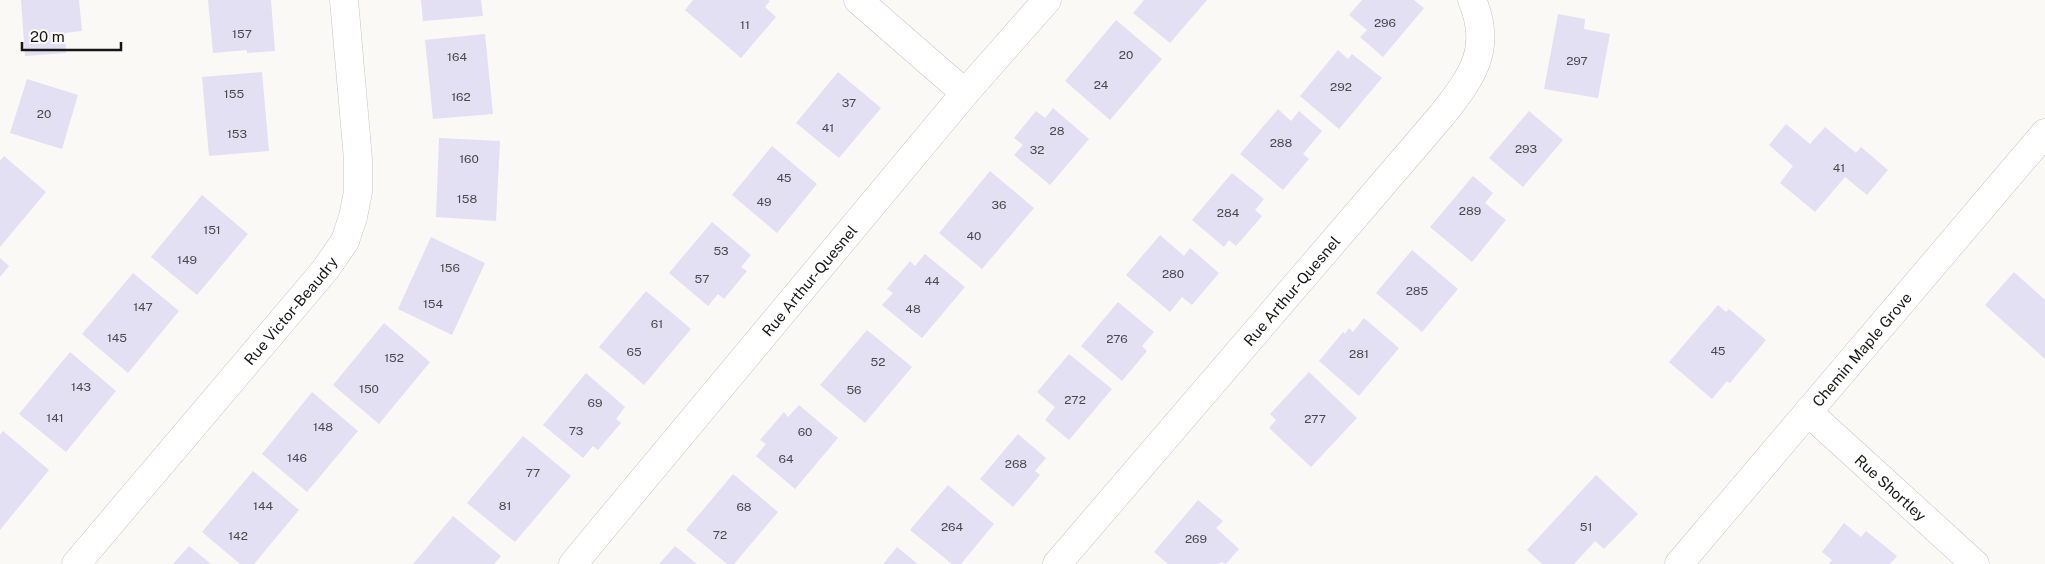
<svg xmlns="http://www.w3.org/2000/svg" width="2045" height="564" viewBox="0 0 2045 564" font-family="'Public Sans',sans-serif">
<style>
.building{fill:#e2e0f2}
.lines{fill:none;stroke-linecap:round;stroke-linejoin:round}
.minor-casing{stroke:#c6c5c1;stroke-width:29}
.minor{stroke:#fff;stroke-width:28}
.labels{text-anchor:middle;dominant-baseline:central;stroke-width:4.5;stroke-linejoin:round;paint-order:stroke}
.number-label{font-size:12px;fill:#49484c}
.street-label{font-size:15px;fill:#161614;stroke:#faf9f5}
</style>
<rect width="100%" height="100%" fill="#faf9f5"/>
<path class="building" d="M21,0H79L82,31L65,33L66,53L25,56Z
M208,0H271L275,51L247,53V50L213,53Z
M421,0H481L483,16L423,21Z
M693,0H768L770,1L765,7L776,17L741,58L685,10Z
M1144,0H1207L1170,43L1133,13Z
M1362,0H1414L1424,8L1383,57L1360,37L1367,30L1349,15Z
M1558,14L1585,19L1584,29L1610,34L1598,98L1544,89Z
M1116,20L1162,59L1110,120L1065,81Z
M485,34L493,114L433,119L425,40Z
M1338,50L1348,59L1352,54L1382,78L1339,129L1300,96Z
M262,72L269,151L209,156L202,77Z
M838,72L881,108L839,158L796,123Z
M27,79L78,95L62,149L10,133Z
M1053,108L1089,139L1050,185L1014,155L1023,145L1014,138L1036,111L1045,118Z
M1278,109L1291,121L1299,111L1322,131L1303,154L1309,159L1283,190L1240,154Z
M1529,111L1563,140L1523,187L1489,158Z
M1786,124L1810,144L1825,127L1856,153L1861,147L1888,170L1867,195L1845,177L1815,212L1780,183L1793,166L1769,145Z
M439,138L500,141L496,221L436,217Z
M772,146L817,184L777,233L732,195Z
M4,156L46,192L0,247V161Z
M990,171L1034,208L982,269L939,233Z
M1232,173L1264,199L1255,210L1262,216L1236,246L1229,240L1224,247L1192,220Z
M1473,176L1493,193L1485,203L1506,220L1472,262L1430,227Z
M202,195L248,234L197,295L151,257Z
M712,222L751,255L741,267L747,271L724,299L718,294L708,306L669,273Z
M1160,235L1184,256L1190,248L1219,273L1192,305L1182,297L1170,312L1126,275Z
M431,237L485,263L452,335L398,309Z
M1412,250L1458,289L1422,332L1376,293Z
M925,254L965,287L922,338L882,305L893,293L887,289L910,261L915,266Z
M0,258L9,266L0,277Z
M2014,272L2045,300V359L1985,305Z
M133,273L179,311L128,373L82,334Z
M646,291L691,329L644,385L599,347Z
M1118,302L1154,332L1142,346L1147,351L1122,381L1081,346Z
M1718,305L1726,312L1729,309L1766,340L1730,383L1727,381L1712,399L1669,362Z
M1364,318L1399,348L1359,396L1319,361L1343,332L1345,334L1349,328L1353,332Z
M384,323L430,362L379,424L333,385Z
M867,330L912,367L865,423L820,385Z
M70,352L116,391L66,452L19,414Z
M1069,354L1112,389L1069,440L1045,420L1055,407L1037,392Z
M1309,372L1357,418L1311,467L1269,428L1276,420L1270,414Z
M586,373L625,407L616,419L621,423L598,450L593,446L583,458L543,425Z
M312,392L358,431L307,492L262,454Z
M799,405L838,438L795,489L756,456L766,444L760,440L784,412L788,417Z
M3,431L49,470L0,530V435Z
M1018,434L1046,458L1035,471L1040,475L1013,507L980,479Z
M523,436L571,476L515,542L467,503Z
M253,471L299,510L254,564H240L202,532Z
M733,474L778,512L734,564H727L686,530Z
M1596,475L1638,514L1604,549L1595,541L1574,564H1542L1527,550Z
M948,485L994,524L961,564H952L910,530Z
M1198,500L1223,521L1216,528L1239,549L1226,564L1221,562L1219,564H1168L1154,552Z
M453,516L501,556L494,564H413Z
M1844,523L1861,537L1866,531L1897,556L1890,564H1829L1832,560L1822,552Z
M189,546L211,564H173Z
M675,546L697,564H659Z
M897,547L918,564H883Z"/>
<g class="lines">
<g class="minor-casing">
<g id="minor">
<path d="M858,0L965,93"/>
<path id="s1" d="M1808,412L1975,564"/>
<path id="s2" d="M76,564L325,270L345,241L353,217L358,192V159L344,0"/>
<path id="s3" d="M573,564L965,93L1047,0"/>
<path id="s4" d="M1057,564L1442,115C1472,77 1493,49 1472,0"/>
<path id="s5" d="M1679,564L2045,133"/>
</g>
</g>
<use href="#minor" class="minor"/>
</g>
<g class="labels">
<g class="number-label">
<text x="1385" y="23">296</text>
<text x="745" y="25">11</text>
<text x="242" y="34">157</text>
<text x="1126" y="55">20</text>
<text x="457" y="57">164</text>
<text x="1577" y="61">297</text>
<text x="1101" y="85">24</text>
<text x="1341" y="87">292</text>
<text x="234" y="94">155</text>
<text x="461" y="97">162</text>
<text x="849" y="103">37</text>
<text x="44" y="114">20</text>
<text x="828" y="128">41</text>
<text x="1057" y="131">28</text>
<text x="237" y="134">153</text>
<text x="1281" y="143">288</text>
<text x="1526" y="149">293</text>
<text x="1037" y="150">32</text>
<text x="469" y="159">160</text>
<text x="1839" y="168">41</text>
<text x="784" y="178">45</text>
<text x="467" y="199">158</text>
<text x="764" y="202">49</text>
<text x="999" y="205">36</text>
<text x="1470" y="211">289</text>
<text x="1228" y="213">284</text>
<text x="212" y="230">151</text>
<text x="974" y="236">40</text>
<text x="721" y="251">53</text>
<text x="187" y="260">149</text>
<text x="450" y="268">156</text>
<text x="1173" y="274">280</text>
<text x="702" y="279">57</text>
<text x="932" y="281">44</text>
<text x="1417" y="291">285</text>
<text x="433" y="304">154</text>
<text x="143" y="307">147</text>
<text x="913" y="309">48</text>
<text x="657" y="324">61</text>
<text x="117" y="338">145</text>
<text x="1117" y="339">276</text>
<text x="1718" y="351">45</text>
<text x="634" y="352">65</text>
<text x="1359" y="354">281</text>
<text x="394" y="358">152</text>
<text x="878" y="362">52</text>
<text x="81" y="387">143</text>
<text x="369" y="389">150</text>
<text x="854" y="390">56</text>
<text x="1075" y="400">272</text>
<text x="595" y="403">69</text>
<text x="55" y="418">141</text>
<text x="1315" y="419">277</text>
<text x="323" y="427">148</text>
<text x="576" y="431">73</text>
<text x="805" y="432">60</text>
<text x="297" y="458">146</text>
<text x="786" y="459">64</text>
<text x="1016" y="464">268</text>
<text x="533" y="473">77</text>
<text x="263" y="506">144</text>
<text x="505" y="506">81</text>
<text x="744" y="507">68</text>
<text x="952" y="527">264</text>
<text x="1586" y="527">51</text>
<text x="720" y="535">72</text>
<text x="238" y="536">142</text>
<text x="1196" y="539">269</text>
</g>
<g class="street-label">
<text stroke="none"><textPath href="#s3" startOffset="369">Rue Arthur-Quesnel</textPath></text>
<text stroke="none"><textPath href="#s4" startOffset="360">Rue Arthur-Quesnel</textPath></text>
<text stroke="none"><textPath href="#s2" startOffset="332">Rue Victor-Beaudry</textPath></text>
<text stroke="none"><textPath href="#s5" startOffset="282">Chemin Maple Grove</textPath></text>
<text stroke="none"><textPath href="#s1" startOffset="112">Rue Shortley</textPath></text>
</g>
</g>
<path d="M22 42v8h99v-8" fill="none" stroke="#161614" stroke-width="2.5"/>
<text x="30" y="42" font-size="15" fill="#161614" stroke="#faf9f5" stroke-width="4" paint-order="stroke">20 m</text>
</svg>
